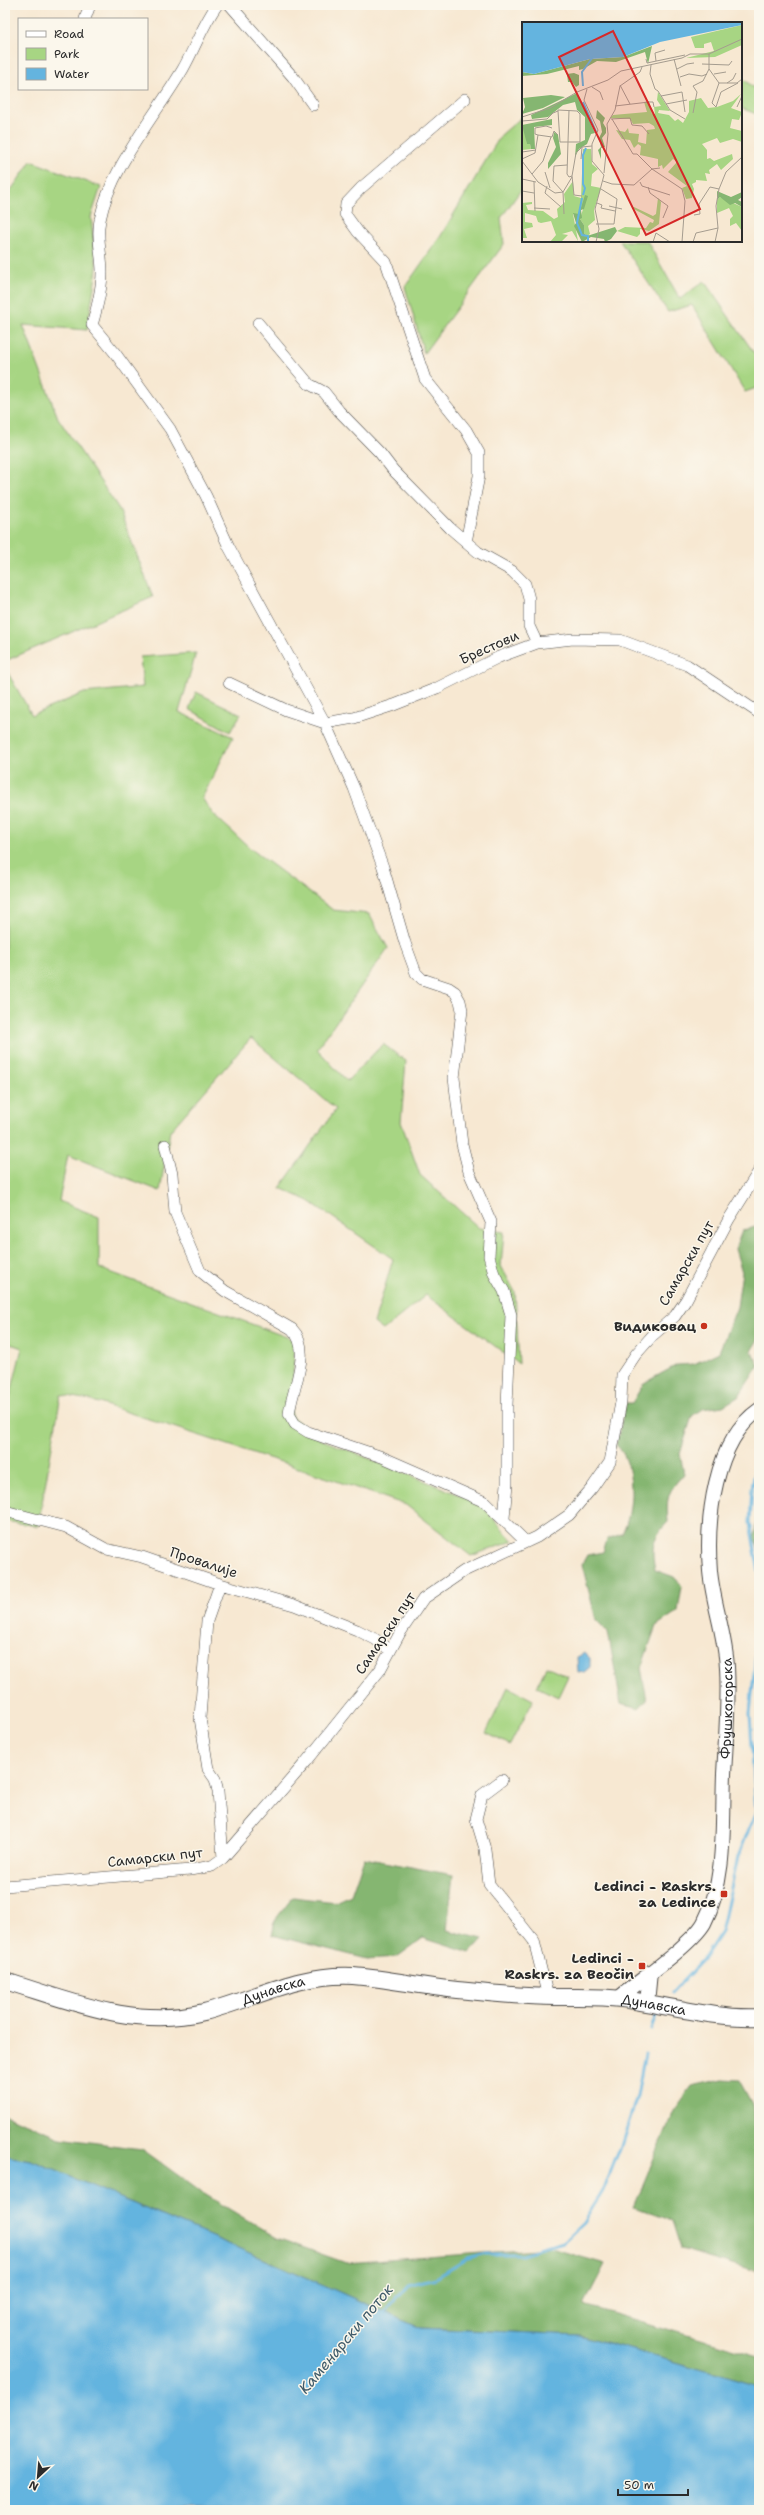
<svg xmlns="http://www.w3.org/2000/svg" width="764" height="2515" viewBox="0 0 764 2515" font-family="'Shantell Sans',sans-serif">
<style>
.green{fill:#a7d583;stroke:#698057}
.forest{fill:#85b671;stroke:#58704e}
.water{fill:#64b4df;stroke:#487085}
.lines{fill:none;stroke-linecap:round;stroke-linejoin:round}
.stream{stroke:#64b4df;stroke-width:3}
.minor-casing{stroke:#4a4744;stroke-width:12}
.tertiary-casing{stroke:#4a4744;stroke-width:16}
.secondary-casing{stroke:#4a4744;stroke-width:18}
.minor{stroke:#fff;stroke-width:11}
.tertiary{stroke:#fff;stroke-width:14}
.secondary{stroke:#fff;stroke-width:16}
.poi-dot{fill:#c8321e;stroke:#fbf7ec;stroke-width:1.5}
.labels{text-anchor:middle;dominant-baseline:central;stroke-width:3;stroke-linejoin:round;paint-order:stroke}
.street-label{font-size:14px;fill:#2b2b2b;stroke:#fbf7ec}
.poi-label{font-size:14px;font-weight:bold;fill:#2b2b2b;stroke:#fbf7ec;text-anchor:end}
.water-label{font-size:15px;font-style:italic;fill:#3f5b6a;stroke:#fbf7ec}
.inset-river{fill:none;stroke:#64b4df;stroke-width:2}
.inset-road{fill:none;stroke:#a59c8f;stroke-width:1}
.view{fill:#d62828;fill-opacity:0.15;stroke:#d62828;stroke-width:2}
.inset-edge{fill:none;stroke:#2b2b2b;stroke-width:2}
</style>
<rect width="100%" height="100%" fill="#fbf7ec"/>
<filter id="ink" filterUnits="userSpaceOnUse"><feTurbulence type="fractalNoise" baseFrequency=".025" numOctaves="2"/><feDisplacementMap in="SourceGraphic" scale="8" xChannelSelector="R" yChannelSelector="G"/><feConvolveMatrix kernelMatrix="1 2 1 2 8 2 1 2 1" color-interpolation-filters="sRGB"/></filter>
<filter id="wash" filterUnits="userSpaceOnUse"><feTurbulence type="fractalNoise" baseFrequency=".012" numOctaves="4" result="noise"/><feDisplacementMap in="SourceGraphic" scale="16" xChannelSelector="R" yChannelSelector="G"/><feGaussianBlur stdDeviation="0.9" result="paint"/><feColorMatrix in="noise" values="0 0 0 0 0 0 0 0 0 0 0 0 0 0 0 0 0 1.4 0 .05"/><feComposite in="paint" operator="in"/></filter>
<g filter="url(#wash)">
<rect width="100%" height="100%" fill="#f7e8d2"/>
<path class="green" d="M741,77L759,92V115L741,108Z
M523,116V187L501,218L504,244L424,353L405,287L440,237L501,135Z
M31,161L101,187L91,217L97,269L87,330L23,325L58,418L119,509L153,597L5,661V199Z
M620,241H647L680,299L704,281L759,360V387L745,392L692,305L668,312Z
M196,653L179,712L233,737L202,798L212,813L251,849L333,910L369,914L388,948L317,1049L347,1081L383,1044L406,1061L401,1122L420,1175L479,1228L504,1232L501,1266L515,1292L519,1364L426,1295L383,1330L374,1323L393,1259L309,1201L280,1188L336,1109L251,1038L170,1131L160,1191L68,1155L59,1201L99,1217V1268L295,1340L291,1416L320,1439L480,1503L513,1541L471,1556L406,1505L284,1463L90,1400L61,1395L38,1526L5,1521V1417L22,1348L5,1342V668L32,715L84,693L143,687L140,657Z
M196,692L241,714L230,732L189,709Z
M546,1666L568,1676L558,1697L537,1687Z
M508,1687L533,1700L510,1745L486,1733Z"/>
<path class="forest" d="M755,1227L759,1229V1338L751,1351L759,1365L738,1397L723,1406L702,1409L692,1416L680,1454L684,1474C667,1492 666,1498 668,1522C652,1538 651,1548 655,1570L674,1577L682,1586L678,1611L656,1626L641,1668L647,1700L639,1709L621,1704L608,1632L596,1620L582,1564L587,1555L603,1552L607,1539L622,1534C634,1513 636,1461 616,1445L626,1403H632L644,1383L677,1365L694,1364L719,1352L737,1307L742,1272L735,1249L742,1231Z
M759,1508V1548L754,1539Z
M364,1858L453,1875L447,1930L483,1939L470,1953L423,1938L397,1957L367,1959L272,1935L275,1920L293,1897L336,1902L351,1895Z
M723,2079L739,2080L752,2104L759,2160V2272L681,2249L672,2221L634,2207L674,2111L692,2086Z
M5,2115L60,2138L142,2149L201,2192L277,2238L346,2263L551,2248L605,2264L584,2305L759,2356V2386L580,2335L420,2328L299,2274L31,2160L5,2156Z"/>
<path class="water" d="M585,1653L590,1658V1667L584,1672L578,1673L577,1657Z
M5,2156L31,2160L299,2274L420,2328L580,2335L759,2386V2510H5Z"/>
<g class="lines">
<path class="stream" d="M759,1453L752,1488L750,1523L759,1572
M672,1993L705,1957L721,1932L738,1857L756,1811L750,1714L757,1643L755,1624L759,1610
M652,2030L657,2015
M381,2315L407,2285L436,2278L467,2259L486,2254H522L563,2242L583,2223L603,2191L622,2143L637,2096L645,2053"/>
</g>
</g>
<g filter="url(#ink)">
<g class="lines">
<g class="minor-casing">
<path id="minor" d="M217,5C202,26 195,48 183,69C156,115 110,168 100,220C96,238 102,254 102,272C102,290 97,308 92,325L115,353L170,429L206,496L229,547L325,723L354,788L383,867L405,943L416,973L422,979L449,988L455,992L460,1001L462,1010L454,1078L462,1144L469,1172L491,1222L489,1256L494,1274L504,1291L511,1315L507,1405V1484L504,1518
M230,5L293,77L313,105
M85,19L90,5
M465,99L361,188L346,204L345,214L358,232L386,262L425,379L466,430L479,453V476L466,542
M258,323L309,384L324,392L339,411L380,453L393,470L450,528L478,552L512,571L525,584L529,599V626L537,643
M229,683L286,710L325,723L354,718L394,705L437,688L499,657L537,643L573,639L620,640L687,665L759,713
M165,1145L172,1174L175,1212L200,1271L225,1291L292,1329C313,1350 292,1388 289,1414L295,1424L308,1432L382,1457L485,1502L526,1542
M5,1511L66,1527L106,1549L142,1557L220,1584L294,1605L357,1630L375,1639L390,1650
M220,1584L207,1621L200,1718L208,1769L215,1779L218,1791L223,1858
M502,1780L482,1795L476,1819L485,1849L489,1884L534,1941L548,1997
M5,1886L190,1870L212,1866L223,1858L306,1762L380,1670L400,1633L423,1599L464,1571L537,1537L569,1515L592,1488L610,1462L621,1402L622,1375L636,1354L653,1335L675,1316L686,1300L729,1219L759,1171"/>
</g>
<g class="tertiary-casing">
<g id="tertiary">
<path id="s1" d="M619,1998C639,1981 692,1944 704,1923C727,1879 722,1822 724,1774C726,1738 729,1702 727,1667C725,1634 713,1603 710,1571C706,1520 714,1441 759,1410"/>
<path d="M647,2003L650,1972"/>
</g>
</g>
<g class="secondary-casing">
<g id="secondary">
<path id="s2" d="M5,1981C71,2001 134,2029 204,2012C256,1999 297,1973 353,1976C391,1979 429,1988 468,1991C497,1994 527,1997 556,1997C578,1997 600,1996 622,1999C668,2005 712,2019 759,2017"/>
</g>
</g>
<use href="#minor" class="minor"/>
<use href="#tertiary" class="tertiary"/>
<use href="#secondary" class="secondary"/>
</g>
</g>
<g class="poi-dot">
<circle cx="704" cy="1326" r="4"/>
<rect x="720" y="1890" width="8" height="8" rx="2"/>
<rect x="638" y="1962" width="8" height="8" rx="2"/>
</g>
<g class="labels">
<g class="street-label">
<text transform="translate(489 647) rotate(-24)">Брестови</text>
<text transform="translate(686 1263) rotate(-60)">Самарски пут</text>
<text transform="translate(204 1562) rotate(18)">Провалије</text>
<text transform="translate(385 1633) rotate(-56)">Самарски пут</text>
<text stroke="none"><textPath href="#s1" startOffset="331">Фрушкогорска</textPath></text>
<text transform="translate(155 1857) rotate(-6)">Самарски пут</text>
<text stroke="none"><textPath href="#s2" startOffset="277">Дунавска</textPath></text>
<text stroke="none"><textPath href="#s2" startOffset="661">Дунавска</textPath></text>
</g>
<g class="poi-label">
<text x="696" y="1326">Видиковац</text>
<text x="716" y="1886">Ledinci - Raskrs.<tspan x="716" dy="16">za Ledince</tspan></text>
<text x="634" y="1958">Ledinci -<tspan x="634" dy="16">Raskrs. za Beočin</tspan></text>
</g>
<g class="water-label">
<text transform="translate(346 2339) rotate(-50)">Каменарски поток</text>
</g>
</g>
<g transform="translate(522 22)">
<rect width="220" height="220" fill="#f7e8d2"/>
<path d="M220,3V23L193,35L164,36L192,29L189,20L182,22V26H173L169,15ZM136,70L148,89L137,88L136,91L147,93L153,99L156,97L161,101L167,90V79L179,76L186,86L195,85L211,79L219,72L209,86L220,90L217,98L210,97L208,106L220,109V120L211,117L198,121L195,116L180,122L185,128V137L188,136L192,139L210,132L211,137L199,148L195,142L187,148L188,152L183,151L185,159L174,158V160L170,162L172,167L170,176L164,177L160,166L165,164L146,150L155,140L151,137L141,147L140,143L136,145V137L118,133L119,124L116,122L112,126L108,118L100,117L94,108L103,110L106,106L107,111L117,112L116,120L124,122L125,108L133,107L132,104L127,101L111,102L108,97L88,96L91,93L125,90L122,80L127,79L130,92H133L132,85L139,84L135,78ZM0,103L4,110L5,122H8L9,127L0,128ZM61,127H69L70,142L76,147L70,152L69,164L79,166L72,188L73,198L66,204L68,212L65,214L62,211V203L58,197L65,174L57,192H51L56,219L50,209L40,212L46,213L39,220H28L34,213L29,199L19,201L16,200L14,194L3,191V200L10,201L11,205L2,207L5,216H1L0,220V181L10,180V182L4,183L6,188L21,189L32,197L36,195L35,187L43,180L42,172L51,159L52,174L59,176ZM198,175L220,185V209L214,201L208,204V197L211,194L207,186L195,191V178ZM136,176L139,180L137,202L127,209L118,207V212L115,215L95,209L103,205L124,206L128,200L131,201L132,198L110,186L112,185L131,194L134,192Z" fill="#a7d583"/>
<path d="M130,24L126,42L123,30L94,40L75,39L61,47L57,48V44L25,52L0,54V50L12,52L68,37L101,35ZM52,51L57,53V63L54,65L50,60H46L45,52ZM55,71L73,111L69,112L65,122L57,127L53,135L54,122L63,118V95L55,88L53,80L41,83L26,95L10,97L9,93ZM29,73L43,75L21,86L0,92L3,85L1,76ZM75,88L83,96L81,101L84,106V111L80,116L83,125L79,126V137L76,128L79,125L77,116L80,110L78,99L74,96ZM30,97V103L12,105L13,127H9L8,122H5L0,103ZM32,110L36,113L39,132L26,147V141L34,125L31,116ZM195,169L209,175L220,170V175L216,178L220,180V185L213,181L208,183L198,175L195,178ZM63,173L66,174L62,187L59,188L60,196L58,197L62,203V211L65,214L93,205L95,209L89,217L83,220L82,217L69,215L60,220L52,204L54,201L51,191L57,192Z" fill="#85b671"/>
<path d="M0,0H220V3L138,20L101,35L68,37L12,52L0,50Z" fill="#64b4df"/>
<path class="inset-river" d="M61,64L60,50L71,35M61,80L74,110M61,173L63,166L61,162V133L64,126M60,176L55,201L60,213L66,214V220"/>
<path class="inset-road" d="M187,32V47L197,61H215L220,57M124,37L125,41L163,33M152,37L159,64M134,39L133,31L143,28M180,42L207,43L210,39M129,43L128,52L133,67L136,69L148,88L163,97M155,47L165,42L172,41M192,52L204,50M158,55L167,52L180,54L185,52M197,61L190,81L194,85L199,70L216,61M205,61L211,57L214,51M98,63L108,82M70,65L78,70L81,78M65,67L62,78L76,108L70,122V139L82,153L73,187L77,207L74,220M139,74L160,70L163,90M144,82L165,78M93,84L127,80H131L132,85M215,85L220,74M47,88L45,152L47,155L50,154M171,91L175,70L171,64L181,59L187,47M0,95L28,86L55,70L86,58L99,49L160,36L168,32H187L220,17M89,97L108,96L110,103L120,104L127,112M90,97L111,132H115L130,147L160,167L163,179L160,220M0,99L25,97L31,91L36,89V88L55,89L58,92V120H38L36,89M16,113L13,112V106L24,104L30,106M16,113L30,115L32,109L36,113M0,130L14,128M0,137L13,131L16,113M59,137L60,125M0,139L16,160L33,171L41,170L42,192M23,150L28,166M82,151L86,112L85,102L93,88L98,64L118,50L120,45M10,152L21,139L29,115M0,157L14,160M31,159L41,170L50,155M31,159L32,144L45,143M81,159L90,162L112,163L130,147L138,146M12,160L13,189M118,160L120,164L148,173M25,164L23,171L39,185M126,165L128,171L146,184L141,196M0,169L12,171M60,174L52,173L50,154L54,131L60,125L70,124M75,181L80,183L79,186L93,189M87,184L100,187M12,186L28,187M172,193L178,192L177,182L188,165L197,167M74,202H92L95,177L79,167M131,220L134,211L148,220M171,220L174,211L196,206L194,184L197,167L204,150L220,135M193,220L196,206"/>
<path class="view" d="M91,9L178,187L124,213L37,35Z"/>
<rect width="220" height="220" class="inset-edge"/>
</g>
<rect width="764" height="2515" fill="none" stroke="#fbf7ec" stroke-width="20"/>
<rect x="18" y="18" width="130" height="72" fill="#fbf7ec" stroke="#a8a59f"/>
<rect x="26" y="31" width="20" height="6" fill="#ffffff" stroke="#a8a59f"/>
<text x="54" y="38" font-size="12" fill="#2b2b2b">Road</text>
<rect x="26" y="48" width="20" height="12" fill="#a7d583" stroke="#a8a59f"/>
<text x="54" y="58" font-size="12" fill="#2b2b2b">Park</text>
<rect x="26" y="68" width="20" height="12" fill="#64b4df" stroke="#a8a59f"/>
<text x="54" y="78" font-size="12" fill="#2b2b2b">Water</text>
<g transform="translate(38 2477) rotate(206)" stroke="#fbf7ec" stroke-width="3" paint-order="stroke">
<path d="M0-3L7 15L0 10L-7 15Z" fill="#2b2b2b"/>
<text y="-6" font-size="11" font-weight="bold" text-anchor="middle" fill="#2b2b2b">N</text>
</g>
<path d="M618 2489v6h70v-6" fill="none" stroke="#2b2b2b" stroke-width="2"/>
<text x="624" y="2489" font-size="12" fill="#2b2b2b" stroke="#fbf7ec" stroke-width="3" paint-order="stroke">50 m</text>
</svg>
